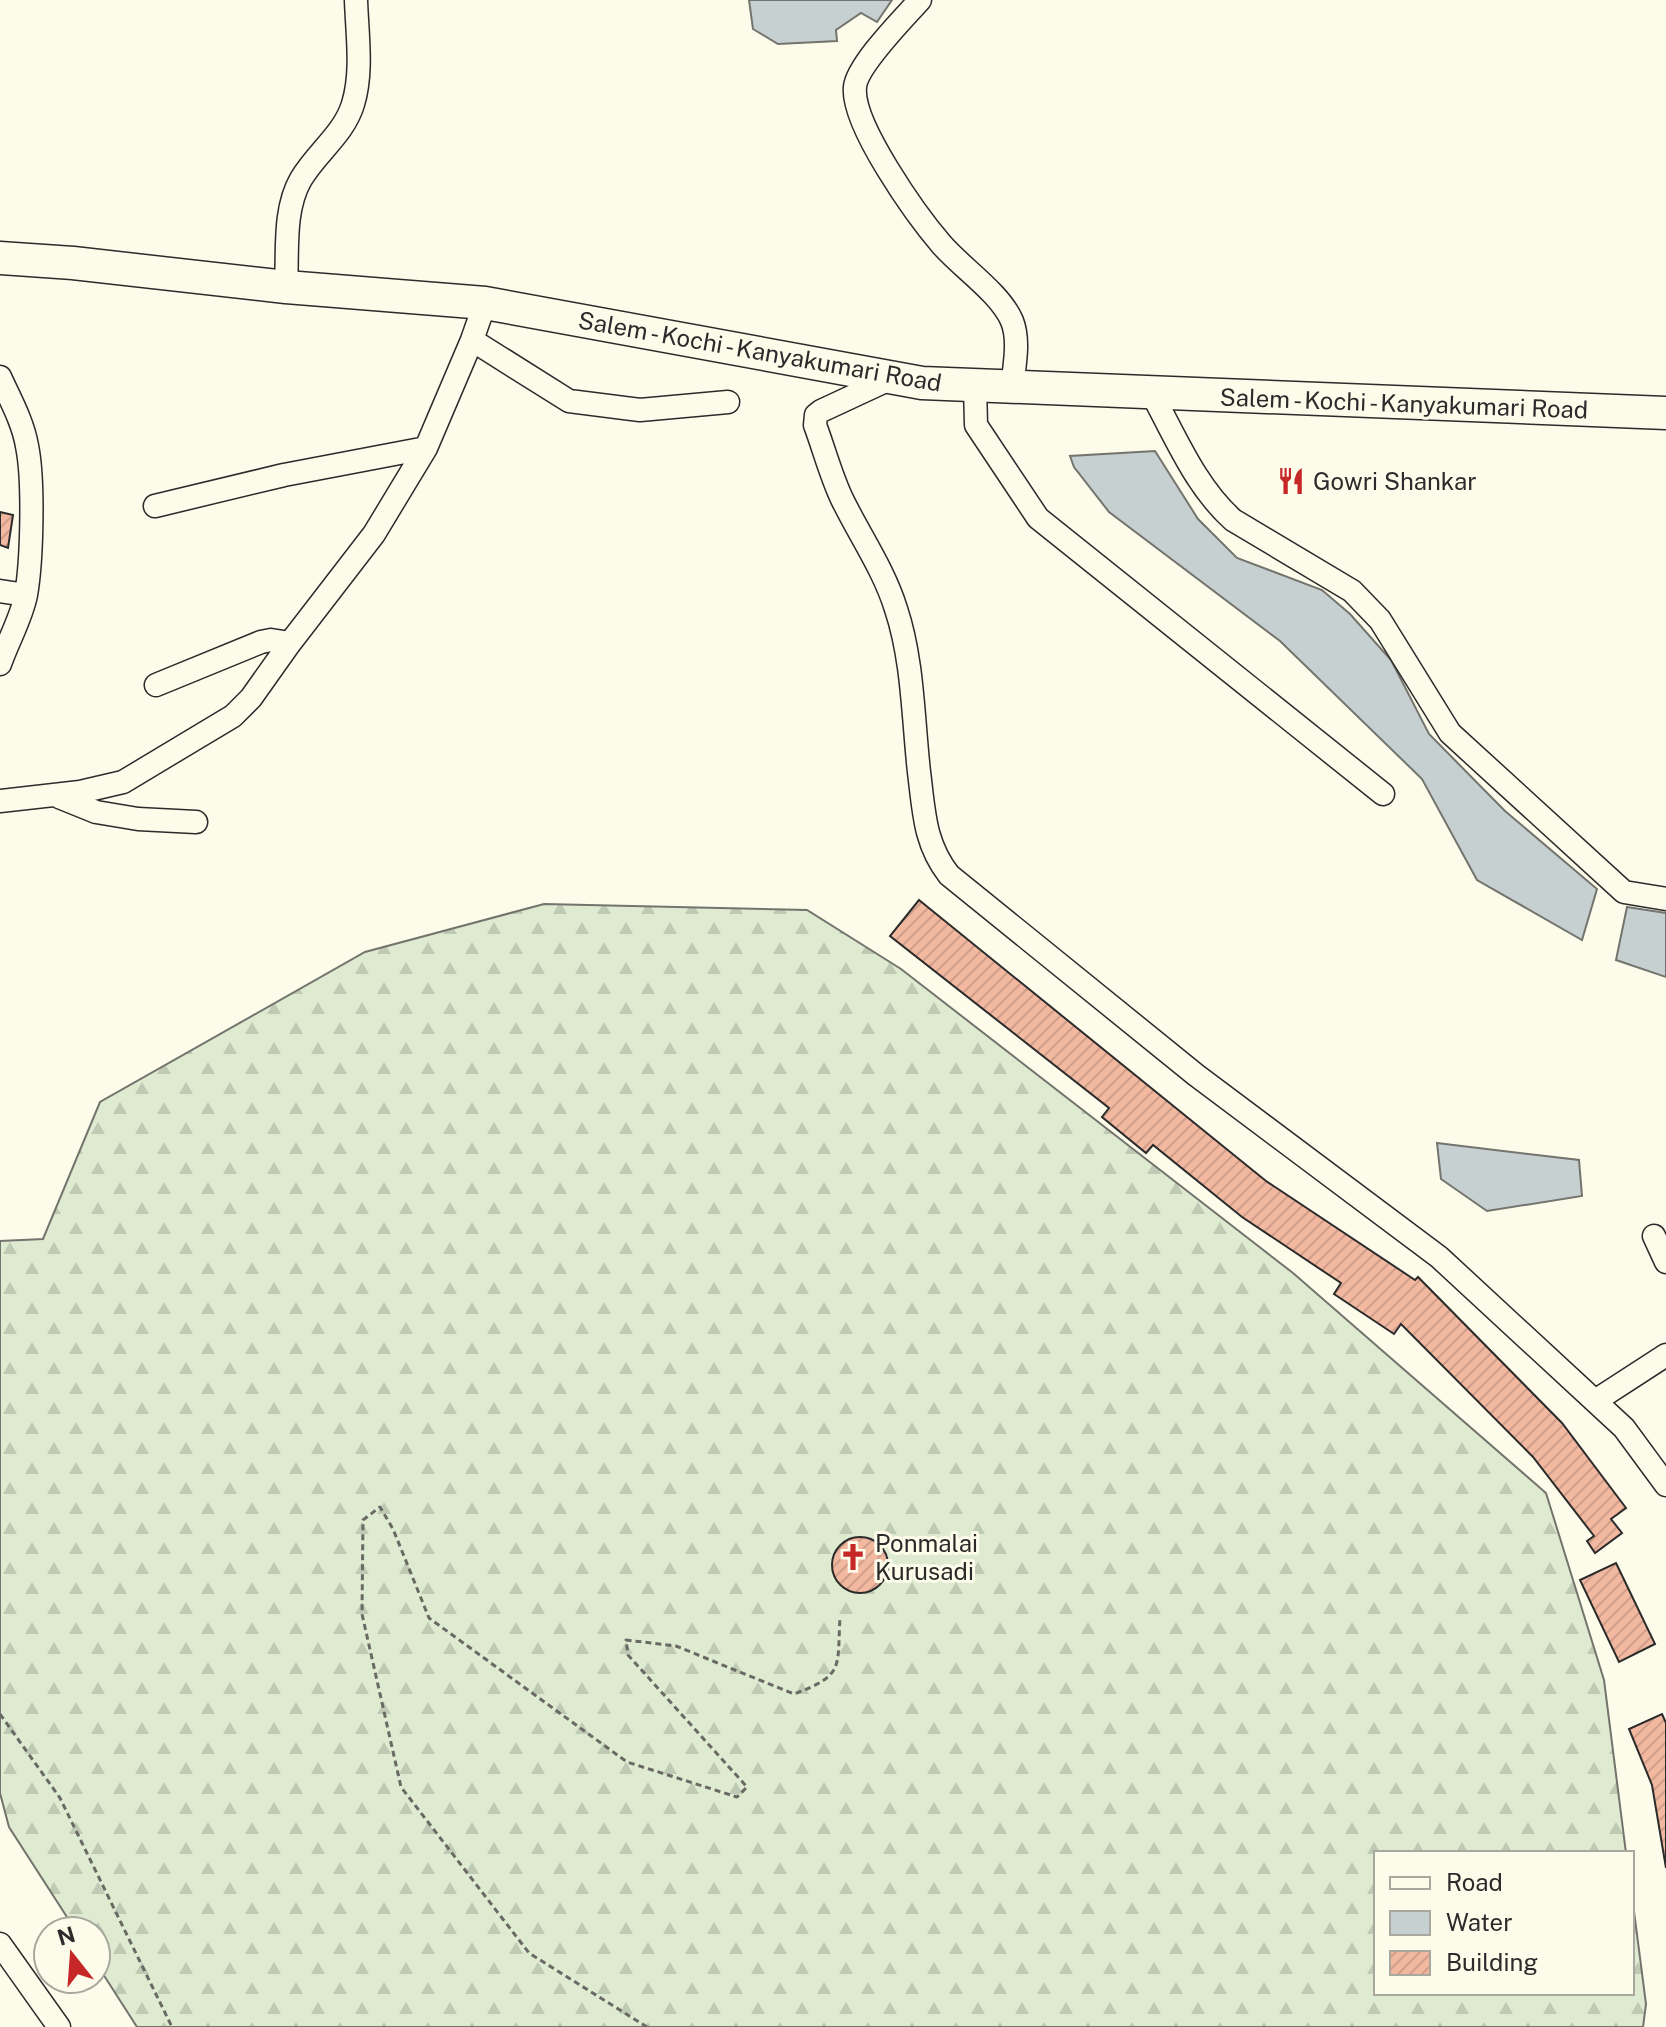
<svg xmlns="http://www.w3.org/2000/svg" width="1666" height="2027" viewBox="0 0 1666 2027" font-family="'Public Sans',sans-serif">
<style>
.forest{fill:url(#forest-firs);stroke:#74746e;stroke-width:2}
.water{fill:#c7d0d0;stroke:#74746e;stroke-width:2}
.building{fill:url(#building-hatch);stroke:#2b2b2b;stroke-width:2}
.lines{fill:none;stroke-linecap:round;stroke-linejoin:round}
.minor-casing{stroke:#2b2b2b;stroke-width:25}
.highway-casing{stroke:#2b2b2b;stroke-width:35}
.path{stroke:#6a6964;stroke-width:3;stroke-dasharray:6 4;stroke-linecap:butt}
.minor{stroke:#fdfbea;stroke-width:22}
.highway{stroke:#fdfbea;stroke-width:32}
.labels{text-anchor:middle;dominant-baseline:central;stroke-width:6;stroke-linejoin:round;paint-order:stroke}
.street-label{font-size:24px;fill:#2b2b2b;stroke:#fdfbea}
.poi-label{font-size:24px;fill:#2b2b2b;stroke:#fdfbea;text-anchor:start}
</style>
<defs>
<pattern id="forest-firs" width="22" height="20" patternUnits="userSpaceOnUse" patternTransform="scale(2)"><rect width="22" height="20" fill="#deebd1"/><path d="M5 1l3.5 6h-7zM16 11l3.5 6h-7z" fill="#bfcab4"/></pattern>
<pattern id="building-hatch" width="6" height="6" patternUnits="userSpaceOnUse" patternTransform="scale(2)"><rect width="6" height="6" fill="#f2b8a0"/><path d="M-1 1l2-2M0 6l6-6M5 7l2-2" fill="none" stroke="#d09e8a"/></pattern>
</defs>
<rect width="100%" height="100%" fill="#fdfbea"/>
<path class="forest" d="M544,904L807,910L901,969L1293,1273L1546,1493L1604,1680L1626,1853H1376V1993H1632V1896L1646,2004L1643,2027H137L96,1963V1931H76L9,1827L0,1793V1241L43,1239L100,1102L365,952Z"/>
<path class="water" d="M749,0H892L877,22L861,13L836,30L837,41L778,44L753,29Z
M1155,451L1198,519L1237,558L1322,590L1350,614L1391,660L1429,734L1505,811L1597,889L1582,940L1477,880L1422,779L1280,641L1109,512L1074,467L1070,456Z
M1627,907L1666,913V977L1616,960Z
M1437,1143L1579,1160L1582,1196L1487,1211L1441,1179Z"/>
<path class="building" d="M0,512L13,515L8,548L0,545Z
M919,900L1266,1181L1415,1280L1418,1277L1562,1423L1626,1508L1611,1519L1622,1533L1595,1553L1587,1541L1594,1536L1533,1457L1401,1324L1394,1334L1334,1294L1341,1283L1242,1217L1153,1145L1146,1153L1102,1117L1109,1108L890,936Z
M832 1565a28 28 0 1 1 56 0a28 28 0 1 1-56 0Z
M1616,1563L1655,1644L1619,1662L1580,1580Z
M1662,1714L1666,1723V1868L1652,1785L1629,1729Z"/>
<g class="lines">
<g class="minor-casing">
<path id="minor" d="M920,0C904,18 857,65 855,87C851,124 917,216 942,245C962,268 1000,293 1012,321C1020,341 1014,367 1012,388
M286,287C288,252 283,210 301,179C317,152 344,134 353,104C363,72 357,33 356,0
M472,340L569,401L640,410L728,402
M0,377C10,399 23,422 27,446C34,480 32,560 26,595C21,619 8,641 0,664
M892,378L821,411L816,415L815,425C824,449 831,476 842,499C860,536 884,570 896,609C913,660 913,718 919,772C924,811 924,843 949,875L1196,1075L1439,1257L1624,1428L1666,1485
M975,386L976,425L1038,518L1383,794
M1152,394C1176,438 1196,487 1233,520L1352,591L1380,620L1450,733L1624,892L1666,899
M155,506L284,475L426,448
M0,591L26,595
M156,685L261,642L271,640L290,643
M59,797L96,812L138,819L196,822
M0,801L80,792L123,782L233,716L251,698L290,643L374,534L426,448L472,340L485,303
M1654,1236L1666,1262
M1595,1401L1666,1355
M0,1944L59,2027"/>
</g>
<g class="highway-casing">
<path id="highway" d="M0,258L73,263L286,287L485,303L922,383L1666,413"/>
</g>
<path class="path" d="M0,1714L60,1798L172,2027
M647,2027L529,1953L401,1787L362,1614L363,1520L380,1507L393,1529L429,1618L627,1762L737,1797L747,1787L628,1655L626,1640L676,1646L794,1694C845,1675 837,1668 840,1617"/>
<use href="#minor" class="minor"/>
<use href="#highway" class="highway"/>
</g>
<defs>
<g id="restaurant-bare" transform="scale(2.16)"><path d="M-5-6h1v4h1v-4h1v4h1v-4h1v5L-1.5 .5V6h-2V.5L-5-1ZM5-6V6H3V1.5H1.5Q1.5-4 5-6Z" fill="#c62828" stroke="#fdfbea" stroke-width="2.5" paint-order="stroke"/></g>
<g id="church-bare" transform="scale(2.16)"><path d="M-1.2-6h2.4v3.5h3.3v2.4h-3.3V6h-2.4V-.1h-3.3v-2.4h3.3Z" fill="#c62828" stroke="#fdfbea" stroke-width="2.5" paint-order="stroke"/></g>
</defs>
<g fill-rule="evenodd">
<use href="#restaurant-bare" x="1291" y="481"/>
<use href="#church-bare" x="853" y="1557"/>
</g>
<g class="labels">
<g class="street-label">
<text transform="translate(760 351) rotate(10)">Salem - Kochi - Kanyakumari Road</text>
<text transform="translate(1404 403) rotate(2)">Salem - Kochi - Kanyakumari Road</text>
</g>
<g class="poi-label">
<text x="1313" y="481">Gowri Shankar</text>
<text x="875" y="1543">Ponmalai<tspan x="875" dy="28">Kurusadi</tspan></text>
</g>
</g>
<rect x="1374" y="1851" width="260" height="144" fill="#fdfbea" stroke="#a9a89e" stroke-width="2"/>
<rect x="1390" y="1877" width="40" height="12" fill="#fdfbea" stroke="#a9a89e" stroke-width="2"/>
<text x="1446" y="1891" font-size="24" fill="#2b2b2b">Road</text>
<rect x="1390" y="1911" width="40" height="24" fill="#c7d0d0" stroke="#a9a89e" stroke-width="2"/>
<text x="1446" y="1931" font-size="24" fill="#2b2b2b">Water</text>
<rect x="1390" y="1951" width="40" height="24" fill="url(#building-hatch)" stroke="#a9a89e" stroke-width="2"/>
<text x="1446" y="1971" font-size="24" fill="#2b2b2b">Building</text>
<g transform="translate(72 1955) rotate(343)"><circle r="38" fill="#fdfbea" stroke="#a9a89e" stroke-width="2"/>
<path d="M0-6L14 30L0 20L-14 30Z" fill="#c62828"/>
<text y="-12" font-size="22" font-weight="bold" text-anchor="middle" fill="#2b2b2b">N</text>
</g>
</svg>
